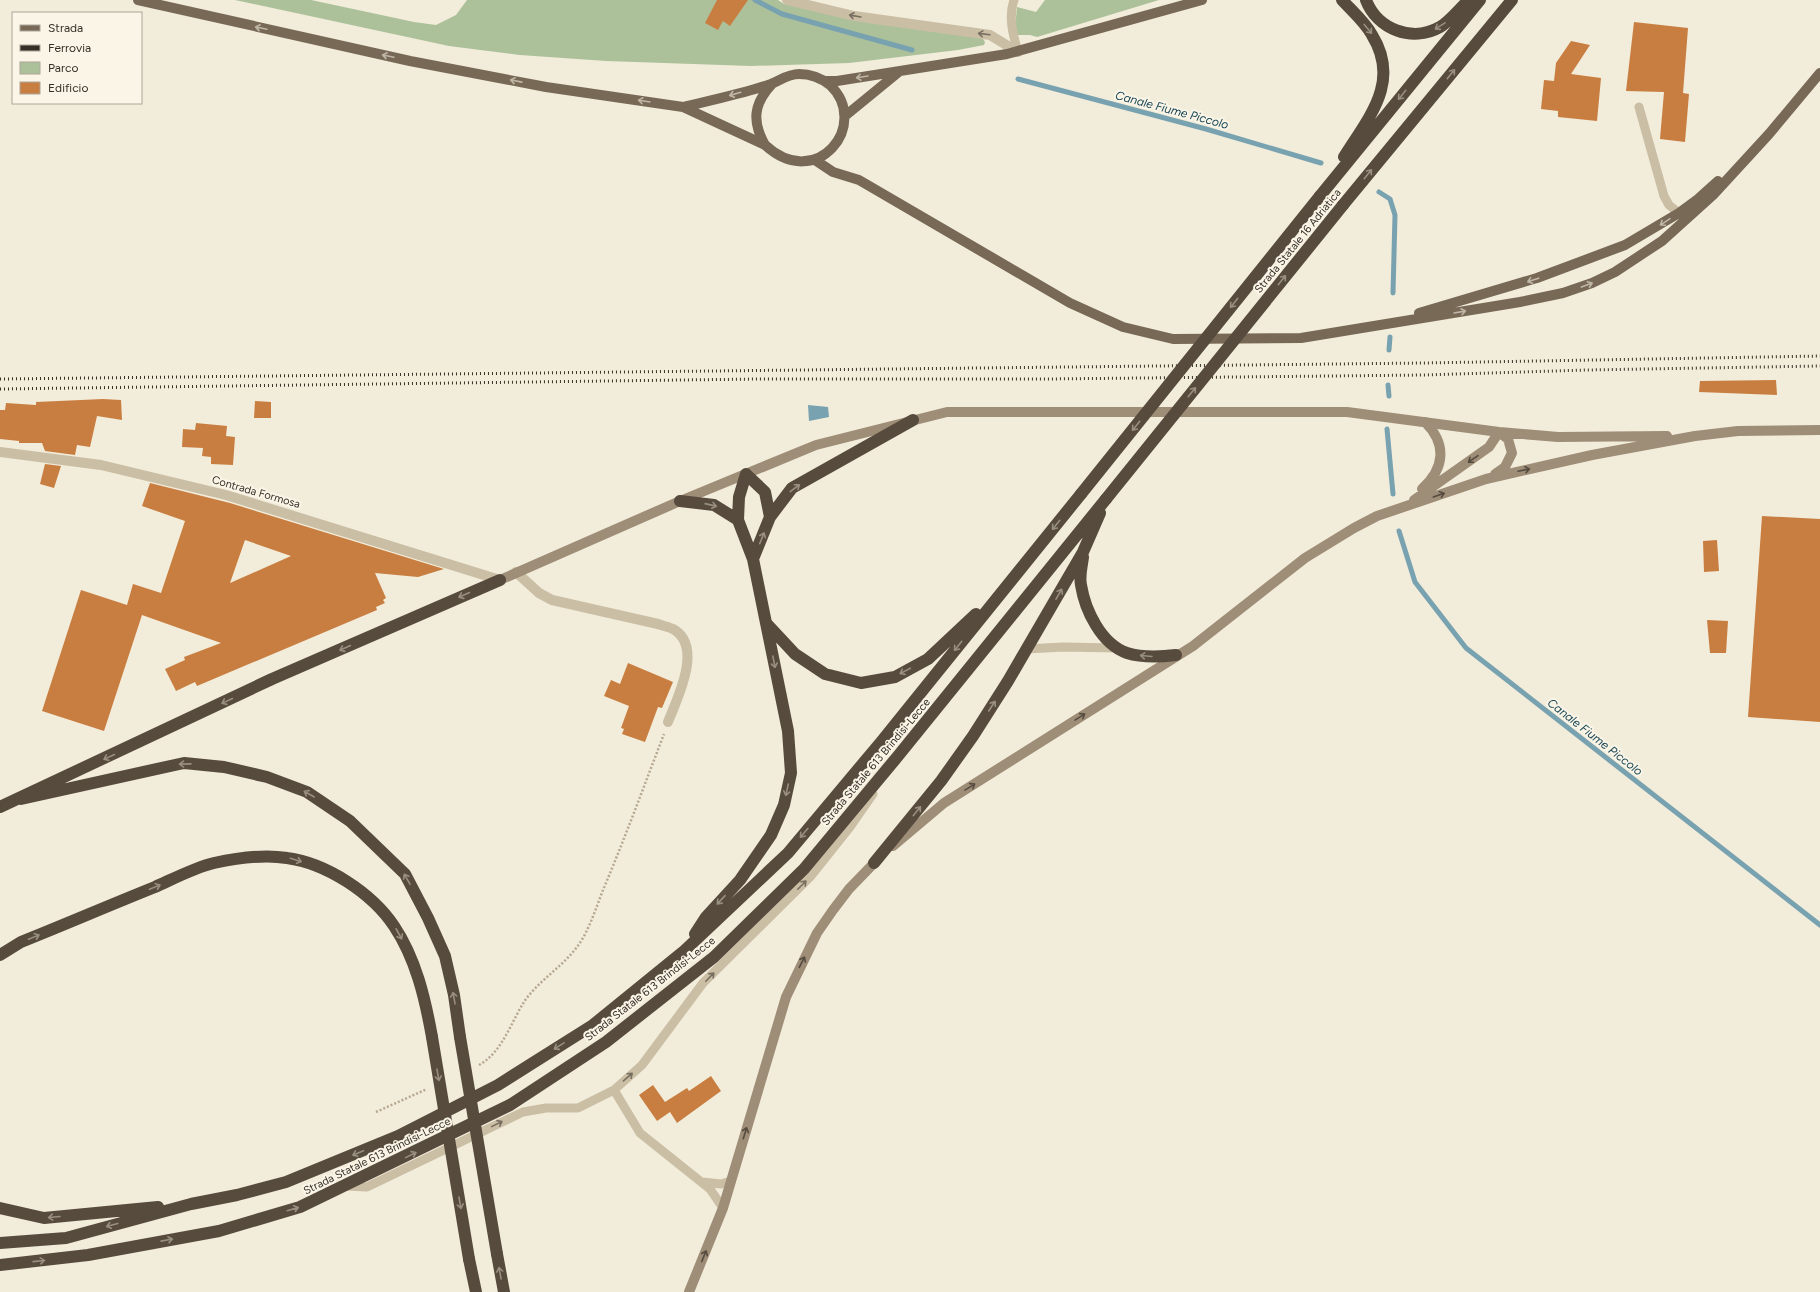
<svg xmlns="http://www.w3.org/2000/svg" width="1820" height="1292" viewBox="0 0 1820 1292" font-family="Figtree,sans-serif">
<style>
.green{fill:#acc19a}
.water{fill:#78a2b0}
.lines{fill:none;stroke-linecap:round;stroke-linejoin:round}
.stream{stroke:#78a2b0;stroke-width:5}
.building{fill:#c97e41;fill-rule:evenodd}
.path{stroke:#b6a890;stroke-width:2.5;stroke-dasharray:2 2;stroke-linecap:butt}
.lane{stroke:#cabea5;stroke-width:9}
.street{stroke:#cabea5;stroke-width:10}
.secondary{stroke:#9e8d77;stroke-width:10}
.primary{stroke:#786957;stroke-width:10}
.highway{stroke:#574b3e;stroke-width:12}
.rail{stroke:#362f27;stroke-width:3;stroke-dasharray:1 3;stroke-linecap:butt}
.highway-bridge{stroke:#574b3e;stroke-width:12}
.oneway{stroke:#796f60}
.oneway2{stroke:#988f81}
.oneway3{stroke:#c0b6a6}
.oneway4{stroke:#554b3f}
.labels{text-anchor:middle;dominant-baseline:central;stroke-width:4;stroke-linejoin:round;paint-order:stroke}
.street-label{font-size:11px;fill:#362f27;stroke:#faf5e6}
.water-label{font-size:12px;font-style:italic;fill:#1b4858;stroke:#faf5e6}
</style>
<rect width="100%" height="100%" fill="#f2ecda"/>
<path class="green" d="M235,0H311L414,22L436,25L456,15L467,0H778L784,4L969,34L983,39L985,42L984,45L958,50L849,63L751,66L606,61L520,55L449,46Z
M1045,0H1159L1037,37L1030,35H1018L1015,29L1017,7L1036,12Z"/>
<path class="water" d="M808,405L828,407L829,417L809,421Z"/>
<g class="lines">
<path class="stream" d="M755,0L782,14L912,50
M1018,79L1206,129L1321,163
M1379,192L1390,199L1395,215L1393,293
M1389,350L1390,337
M1388,385L1389,396
M1387,429L1393,494
M1399,531L1415,582L1466,648L1820,925"/>
</g>
<path class="building" d="M717,0H748L730,26L723,21L718,30L705,23Z
M1634,22L1688,28L1683,93L1689,94L1685,142L1660,139L1664,92L1626,91Z
M1571,41L1590,45L1571,74L1601,78L1597,121L1558,117V111L1541,109L1544,80L1554,81L1556,63Z
M1776,380L1777,395L1699,392L1700,381Z
M103,399L121,400L122,420L97,416L90,447L77,445L75,455L45,451L42,443H19V441L0,439V410H5L6,403L36,405V402Z
M255,401L271,402V418H254Z
M196,423L227,426L226,436L235,437L233,465L211,464V457L202,456L203,448L182,447L183,429L195,430Z
M45,464L61,466L54,488L40,484Z
M150,483L230,503L444,569L418,577L375,573L386,598L383,600L385,603L376,607L377,610L197,686L195,682L176,691L165,669L185,660L184,657L221,643L142,615L104,731L42,711L81,590L127,605L133,584L161,593L185,521L142,506ZM245,540L291,556L230,583Z
M1762,516L1820,519V722L1748,717Z
M1717,540L1719,571L1704,572L1703,541Z
M1707,620L1728,621L1726,653H1710Z
M628,663L673,682L662,708L658,707L645,742L622,734L624,729L621,728L629,706L604,696L611,680L620,684Z
M711,1076L721,1091L677,1123L670,1112L657,1121L639,1095L653,1085L665,1102L687,1088L689,1091Z"/>
<g class="lines">
<path class="path" d="M479,1065C503,1052 511,1021 526,999C541,979 562,967 577,947C589,931 596,908 603,890C625,838 644,786 664,734
M376,1112L427,1089"/>
<path class="lane" d="M1014,0C1008,17 1013,35 1018,52
M1639,107L1664,196L1669,205L1679,213
M1027,649L1063,647L1117,648
M614,1090L640,1133L710,1189L723,1208
M702,1182L721,1184L731,1181
M346,1186L367,1187L523,1112L546,1108H578L614,1090L642,1065L703,983L811,876L850,827L873,794"/>
<path class="street" d="M787,0L854,16L990,35L1018,52
M0,452L101,465L226,495L500,580
M516,572L539,593L552,600L658,624C663,626 669,627 673,629C704,646 677,699 668,722"/>
<path class="secondary" d="M1495,474L1505,467L1512,453L1508,439L1499,432
M1422,489C1445,468 1447,444 1425,422
M1414,500L1489,447L1499,432
M500,580L680,501L816,445L947,412H1347L1499,432L1558,437L1667,436
M893,846L944,803L1193,646L1305,558L1354,528L1377,516L1486,479L1592,455L1695,436L1738,431L1820,430
M689,1292L723,1208L786,997L817,933L833,910L849,889L879,858"/>
<path class="primary" d="M138,0L410,61L546,87L683,107L765,145C817,193 871,124 830,85C821,78 811,74 799,74C788,74 781,80 771,84C742,94 712,100 683,107
M825,81H837L1007,54L1202,0
M845,116L900,71
M765,145C752,122 753,104 772,84
M815,160L833,172L859,180L1070,303L1123,327L1173,339L1301,338L1520,302L1563,293L1592,283L1615,272L1662,241L1713,195L1769,134L1820,73
M1419,313L1537,278L1625,245L1679,213L1698,199L1718,181"/>
<path class="highway" d="M1342,0C1352,11 1365,22 1372,35C1401,82 1369,117 1344,157
M1366,0C1377,29 1412,43 1440,27C1450,21 1460,8 1469,0
M1320,196L1480,0
M1343,205L1512,0
M680,501L714,505L738,520
M1083,557C1082,566 1079,576 1081,585C1085,610 1101,644 1127,653C1143,658 1160,657 1176,655
M753,559L770,517L792,488L913,420
M767,624L795,654L825,674L861,683L895,677L928,659L976,614
M21,799L184,763L224,767L267,777L307,792L350,821L405,874L428,918L445,956L454,995L460,1037
M0,807L272,679L500,580
M874,863L941,781L973,736L1008,681L1083,552L1100,513
M695,934L706,917L740,880L771,835L784,805L791,773L788,731L753,559L738,520L739,497L746,474L765,492L770,517
M0,955L21,942C66,924 110,905 155,887C173,879 196,867 214,863C237,858 264,854 287,858C326,863 372,893 394,926C416,959 425,998 432,1037
M0,1208L44,1218L158,1207
M0,1243L66,1238L191,1204L237,1195L286,1182L398,1136L498,1085L593,1025L683,952L788,853L881,742L1081,494
M497,1254L504,1292
M469,1259L476,1292
M0,1265L88,1255L219,1231L300,1207L510,1105L606,1042L714,957L804,869L898,756L1106,499"/>
<path class="rail" d="M0,379L1424,363L1820,356
M0,389L758,379H1047L1424,375L1587,370L1820,366"/>
<path class="highway-bridge" d="M1081,494L1320,196
M1106,499L1343,205
M432,1037L469,1259
M460,1037L497,1254"/>
</g>
<defs><path id="oneway-shaft" d="M-6 0H5M1.5-3L5.5 0L1.5 3" fill="none" stroke-width="1.6" stroke-linecap="round" stroke-linejoin="round"/></defs>
<g class="oneway">
<use href="#oneway-shaft" transform="translate(855 16) rotate(-170)"/>
<use href="#oneway-shaft" transform="translate(984 34) rotate(-173)"/>
<use href="#oneway-shaft" transform="translate(802 885) rotate(-45)"/>
<use href="#oneway-shaft" transform="translate(710 977) rotate(-46)"/>
<use href="#oneway-shaft" transform="translate(628 1077) rotate(-41)"/>
<use href="#oneway-shaft" transform="translate(497 1124) rotate(-26)"/>
</g>
<g class="oneway2">
<use href="#oneway-shaft" transform="translate(1440 26) rotate(148)"/>
<use href="#oneway-shaft" transform="translate(1368 29) rotate(50)"/>
<use href="#oneway-shaft" transform="translate(1451 74) rotate(-51)"/>
<use href="#oneway-shaft" transform="translate(1402 95) rotate(129)"/>
<use href="#oneway-shaft" transform="translate(1368 174) rotate(-51)"/>
<use href="#oneway-shaft" transform="translate(1282 280) rotate(-51)"/>
<use href="#oneway-shaft" transform="translate(1234 303) rotate(129)"/>
<use href="#oneway-shaft" transform="translate(1192 392) rotate(-51)"/>
<use href="#oneway-shaft" transform="translate(1136 426) rotate(129)"/>
<use href="#oneway-shaft" transform="translate(795 488) rotate(-37)"/>
<use href="#oneway-shaft" transform="translate(711 505) rotate(13)"/>
<use href="#oneway-shaft" transform="translate(1056 525) rotate(129)"/>
<use href="#oneway-shaft" transform="translate(762 538) rotate(-68)"/>
<use href="#oneway-shaft" transform="translate(1059 594) rotate(-60)"/>
<use href="#oneway-shaft" transform="translate(464 595) rotate(156)"/>
<use href="#oneway-shaft" transform="translate(958 646) rotate(129)"/>
<use href="#oneway-shaft" transform="translate(345 648) rotate(156)"/>
<use href="#oneway-shaft" transform="translate(1146 656) rotate(-175)"/>
<use href="#oneway-shaft" transform="translate(774 662) rotate(79)"/>
<use href="#oneway-shaft" transform="translate(905 671) rotate(152)"/>
<use href="#oneway-shaft" transform="translate(227 701) rotate(155)"/>
<use href="#oneway-shaft" transform="translate(992 706) rotate(-57)"/>
<use href="#oneway-shaft" transform="translate(109 757) rotate(155)"/>
<use href="#oneway-shaft" transform="translate(185 764) rotate(179)"/>
<use href="#oneway-shaft" transform="translate(787 790) rotate(102)"/>
<use href="#oneway-shaft" transform="translate(309 794) rotate(-150)"/>
<use href="#oneway-shaft" transform="translate(917 811) rotate(-51)"/>
<use href="#oneway-shaft" transform="translate(804 833) rotate(130)"/>
<use href="#oneway-shaft" transform="translate(296 860) rotate(17)"/>
<use href="#oneway-shaft" transform="translate(407 879) rotate(-120)"/>
<use href="#oneway-shaft" transform="translate(155 887) rotate(-22)"/>
<use href="#oneway-shaft" transform="translate(721 900) rotate(133)"/>
<use href="#oneway-shaft" transform="translate(399 934) rotate(61)"/>
<use href="#oneway-shaft" transform="translate(34 937) rotate(-22)"/>
<use href="#oneway-shaft" transform="translate(454 998) rotate(-100)"/>
<use href="#oneway-shaft" transform="translate(559 1046) rotate(148)"/>
<use href="#oneway-shaft" transform="translate(438 1075) rotate(80)"/>
<use href="#oneway-shaft" transform="translate(358 1153) rotate(157)"/>
<use href="#oneway-shaft" transform="translate(411 1155) rotate(-26)"/>
<use href="#oneway-shaft" transform="translate(460 1203) rotate(80)"/>
<use href="#oneway-shaft" transform="translate(293 1209) rotate(-16)"/>
<use href="#oneway-shaft" transform="translate(54 1217) rotate(175)"/>
<use href="#oneway-shaft" transform="translate(112 1225) rotate(165)"/>
<use href="#oneway-shaft" transform="translate(167 1240) rotate(-11)"/>
<use href="#oneway-shaft" transform="translate(39 1261) rotate(-6)"/>
<use href="#oneway-shaft" transform="translate(500 1273) rotate(-100)"/>
</g>
<g class="oneway3">
<use href="#oneway-shaft" transform="translate(261 28) rotate(-168)"/>
<use href="#oneway-shaft" transform="translate(388 56) rotate(-168)"/>
<use href="#oneway-shaft" transform="translate(862 77) rotate(171)"/>
<use href="#oneway-shaft" transform="translate(516 81) rotate(-169)"/>
<use href="#oneway-shaft" transform="translate(735 94) rotate(164)"/>
<use href="#oneway-shaft" transform="translate(644 101) rotate(-171)"/>
<use href="#oneway-shaft" transform="translate(1665 222) rotate(146)"/>
<use href="#oneway-shaft" transform="translate(1533 280) rotate(162)"/>
<use href="#oneway-shaft" transform="translate(1587 285) rotate(-20)"/>
<use href="#oneway-shaft" transform="translate(1460 312) rotate(-10)"/>
</g>
<g class="oneway4">
<use href="#oneway-shaft" transform="translate(1473 459) rotate(145)"/>
<use href="#oneway-shaft" transform="translate(1524 470) rotate(-12)"/>
<use href="#oneway-shaft" transform="translate(1439 495) rotate(-19)"/>
<use href="#oneway-shaft" transform="translate(1080 717) rotate(-32)"/>
<use href="#oneway-shaft" transform="translate(970 787) rotate(-32)"/>
<use href="#oneway-shaft" transform="translate(802 962) rotate(-63)"/>
<use href="#oneway-shaft" transform="translate(745 1133) rotate(-73)"/>
<use href="#oneway-shaft" transform="translate(704 1256) rotate(-68)"/>
</g>
<g class="labels">
<g class="street-label">
<text transform="translate(1298 241) rotate(-51)">Strada Statale 16 Adriatica</text>
<text transform="translate(256 492) rotate(16)">Contrada Formosa</text>
<text transform="translate(876 762) rotate(-50)">Strada Statale 613 Brindisi-Lecce</text>
<text transform="translate(650 989) rotate(-38)">Strada Statale 613 Brindisi-Lecce</text>
<text transform="translate(377 1156) rotate(-26)">Strada Statale 613 Brindisi-Lecce</text>
</g>
<g class="water-label">
<text transform="translate(1172 110) rotate(15)">Canale Fiume Piccolo</text>
<text transform="translate(1595 737) rotate(38)">Canale Fiume Piccolo</text>
</g>
</g>
<rect x="12" y="12" width="130" height="92" fill="#faf5e6" stroke="#aca69a"/>
<rect x="20" y="25" width="20" height="6" fill="#786957" stroke="#aca69a"/>
<text x="48" y="32" font-size="12" fill="#362f27">Strada</text>
<rect x="20" y="45" width="20" height="6" fill="#362f27" stroke="#aca69a"/>
<text x="48" y="52" font-size="12" fill="#362f27">Ferrovia</text>
<rect x="20" y="62" width="20" height="12" fill="#acc19a" stroke="#aca69a"/>
<text x="48" y="72" font-size="12" fill="#362f27">Parco</text>
<rect x="20" y="82" width="20" height="12" fill="#c97e41" stroke="#aca69a"/>
<text x="48" y="92" font-size="12" fill="#362f27">Edificio</text>
</svg>
